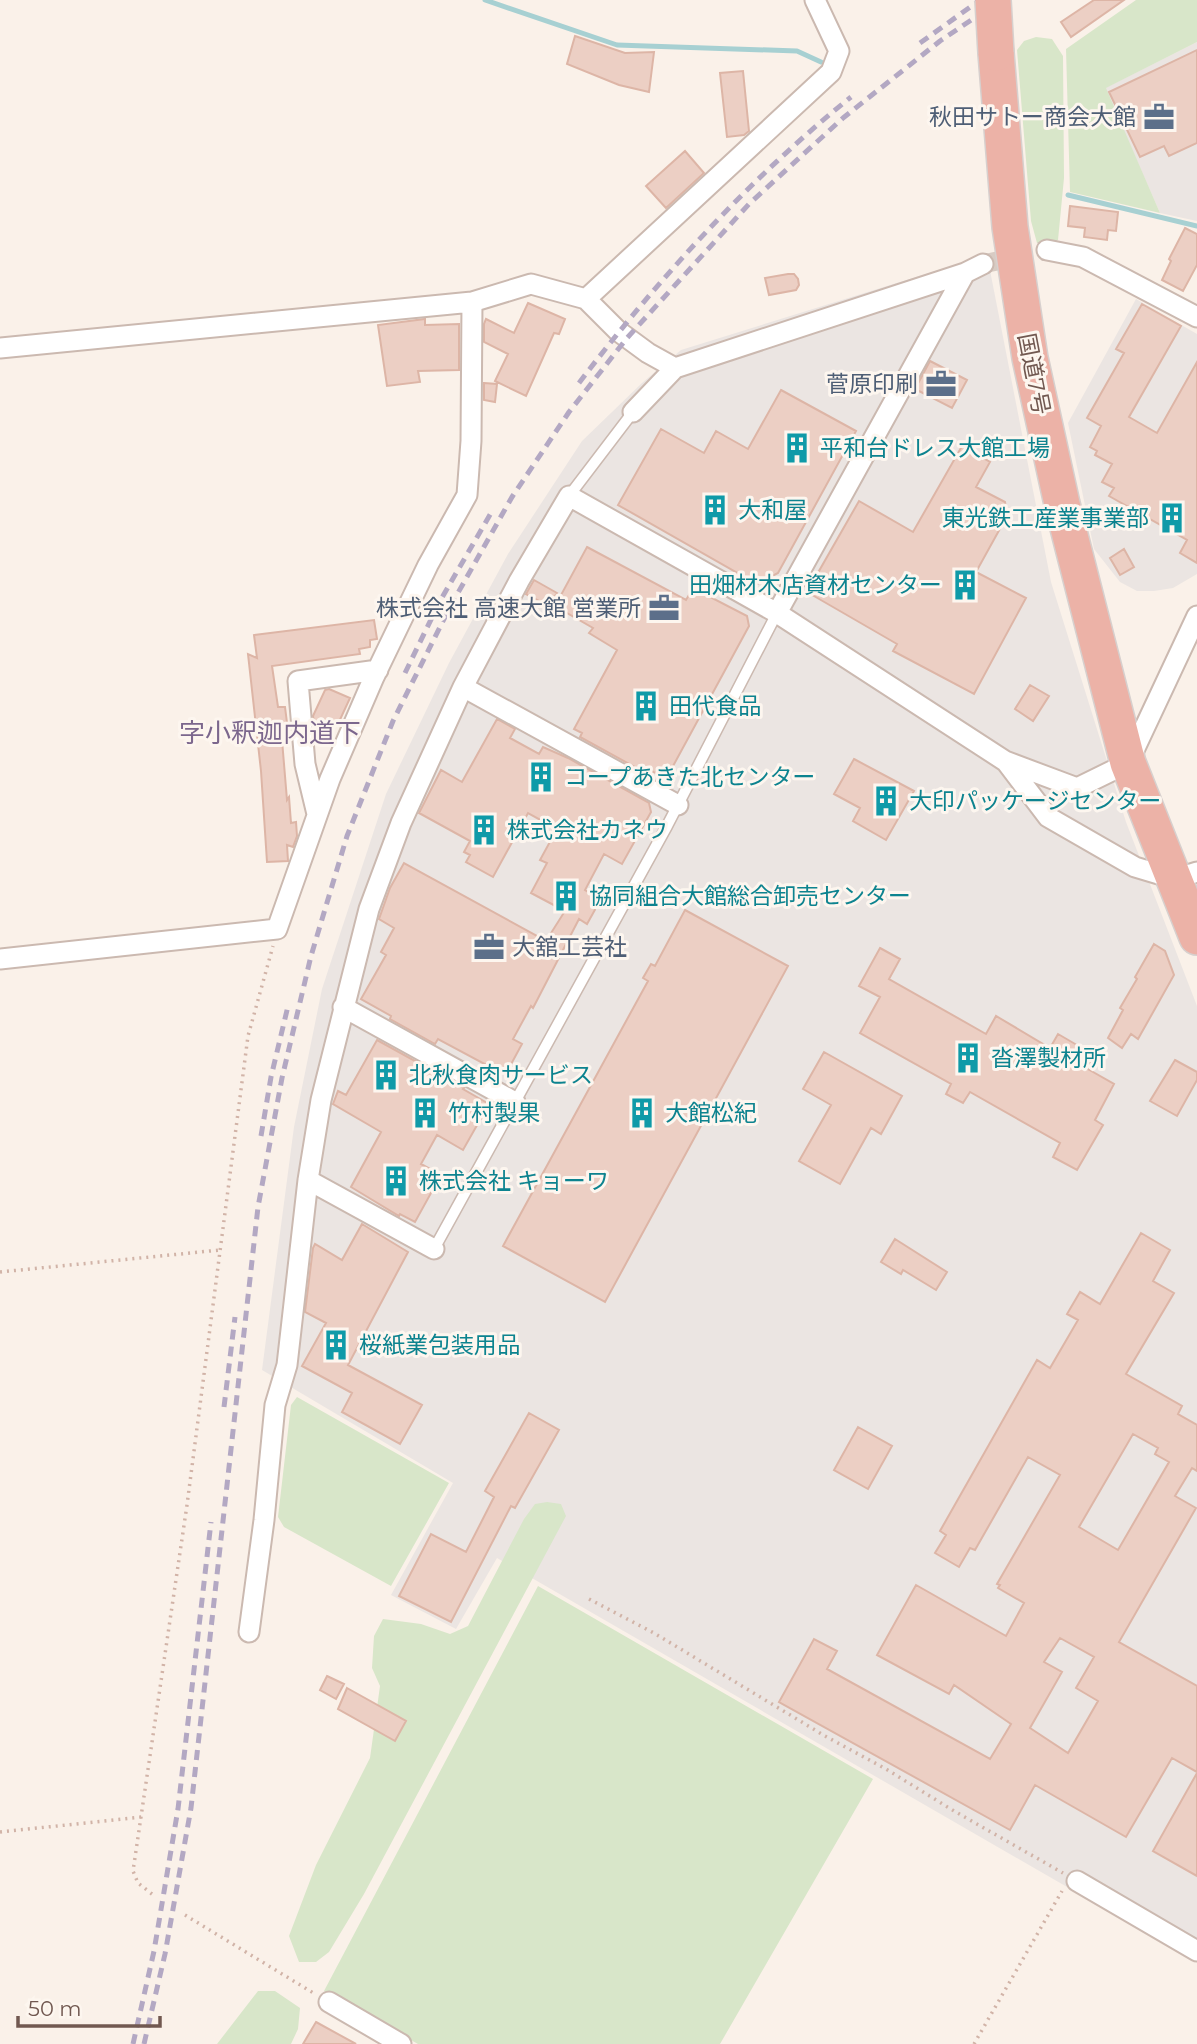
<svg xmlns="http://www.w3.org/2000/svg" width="1197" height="2044" viewBox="0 0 1197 2044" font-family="Montserrat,'Noto Sans JP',sans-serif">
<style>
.industrial{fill:#ebe5e2}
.green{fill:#d8e6c9}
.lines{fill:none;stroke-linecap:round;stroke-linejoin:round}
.stream{stroke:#a7d0d2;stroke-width:5}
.building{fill:#eccfc4;stroke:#ddb5a6;stroke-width:2;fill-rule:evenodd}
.street-tunnel{stroke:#d8cbc3;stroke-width:19;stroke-dasharray:19 10;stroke-linecap:butt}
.lane-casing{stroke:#cbb9b0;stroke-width:13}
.street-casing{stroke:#cbb9b0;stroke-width:23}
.highway-casing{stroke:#d7d0ce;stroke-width:38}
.path{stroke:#d1b3a7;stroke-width:3.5;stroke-dasharray:2 5;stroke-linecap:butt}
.lane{stroke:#fff;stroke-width:10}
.street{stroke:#fff;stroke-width:19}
.highway{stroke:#ecb2a7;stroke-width:35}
.rail{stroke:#b3a8c3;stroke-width:5;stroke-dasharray:10 7;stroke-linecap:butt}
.highway-bridge-casing{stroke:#d7d0ce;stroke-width:38;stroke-linecap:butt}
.highway-bridge{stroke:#ecb2a7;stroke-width:35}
.labels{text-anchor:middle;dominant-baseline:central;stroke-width:6;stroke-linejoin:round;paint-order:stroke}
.service-label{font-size:23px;fill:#4e5e75;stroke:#fdf6ef;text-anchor:end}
.street-label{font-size:23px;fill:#715850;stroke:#fdf6ef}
.culture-label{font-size:23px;fill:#0d838f;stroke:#fdf6ef;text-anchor:start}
.quarter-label{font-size:26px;fill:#7c678d;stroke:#fdf6ef}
</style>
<rect width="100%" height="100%" fill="#faf1e9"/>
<path class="industrial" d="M1197,42V221L1160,213L1105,88Z
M987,255L1051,582L1126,822L1197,1006V1962L497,1558L456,1629L391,1595L453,1483L262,1370L294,1127L322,989L386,794L449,663L508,554L582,441L642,383L681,350Z
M1136,299L1197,334V574L1173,588L1154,591H1137L1120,582L1094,549L1068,423Z"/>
<path class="green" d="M1136,0H1197V42L1106,88L1160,213L1070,192L1066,49Z
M1036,37L1052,39L1063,56L1064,178L1058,240L1051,244L1037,243L1031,221L1017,50L1024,41Z
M297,1397L449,1483L391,1586L284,1527L278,1517L291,1405Z
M547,1502L561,1504L566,1516L364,1894L329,1952L316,1962H299L289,1936L316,1865L370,1758L380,1686L372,1668L374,1636L383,1619L421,1624L450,1634L468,1626L524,1519L535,1504Z
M538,1586L873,1779L720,2044H418L324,1991Z
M258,1991H275L300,2008L298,2029L291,2044H217Z"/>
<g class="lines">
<path class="stream" d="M485,0L617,45L797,51L821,62
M1068,195L1197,226"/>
</g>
<path class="building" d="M1094,0H1124L1071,37L1061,22Z
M575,36L625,53L654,52L649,92L619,85L567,64Z
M1197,50V143L1169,156L1164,146L1140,157L1109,92Z
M743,71L749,131L744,135L727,137L720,73Z
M685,151L704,173L666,208L646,186Z
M1070,206L1118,212L1116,231L1108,230L1107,240L1084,237L1085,228L1068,226Z
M1185,228L1197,234V265L1183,291L1162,280L1171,261L1169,259Z
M788,274H794L798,279L799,285L796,290L769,295L765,278Z
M528,303L565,319L559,334L554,333L526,396L495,381L508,354L484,342V324L486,319L514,333Z
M1142,304L1181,326L1129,417L1157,433L1197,362V563L1180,553L1187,540L1109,496L1114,488L1102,482L1112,464L1095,455L1097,451L1090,447L1101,426L1087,418L1124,353L1116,349Z
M425,319V325L459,324V370L418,371L420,382L387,386L378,325Z
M930,361L967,380L952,408L915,389Z
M484,383L497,384L495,402L484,400Z
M781,390L856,431L778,573L757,584L618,505L661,429L704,453L716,431L748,449Z
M962,446L990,462L976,487L1005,502L1007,516L976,572L1026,598L974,694L893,651L897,644L807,592L859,501L913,532Z
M587,547L686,600L693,588L747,616L749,626L666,779L641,765L642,771L580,737L582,733L574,729L617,650L589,633L593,628L555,606Z
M1124,549L1134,567L1120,575L1110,558Z
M534,580L557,593L548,606L526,594Z
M374,620L377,639L370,640V647L359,649L360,654L272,666L278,707H285L288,731L281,728L287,800L289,797L291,823L296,822L297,836L293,847L287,845L288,861L267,862L261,771L248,654L257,658L254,635Z
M1030,685L1049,696L1033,721L1015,709Z
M329,689L350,698L338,724L322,726L314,723L313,716L325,690Z
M497,719L515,729L510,738L539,754L543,747L568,758L649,803L651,812L622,864L604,854L585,890L601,899L587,924L579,919L533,1008L531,1006L513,1039L522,1044L509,1068H492L438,1039L435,1044L390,1019L391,1016L361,999L386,955L381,952L394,928L379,919L390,888L404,863L546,941L565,911L531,893L547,863L540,860L557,829L528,813L493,877L466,862L470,855L464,852L470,841L419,813L441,770L462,782Z
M854,759L914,791L886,840L853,821L860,808L834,794Z
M685,910L788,966L605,1302L503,1246L648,981L643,978L651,964L655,966Z
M1154,944L1165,951L1174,975L1138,1039L1131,1034L1122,1048L1108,1038L1123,1010L1120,1008L1137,979L1135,977Z
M880,948L900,959L889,979L986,1034L996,1016L1050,1048L1058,1034L1094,1055L1086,1068L1114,1084L1095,1120L1103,1125L1077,1170L1053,1157L1060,1143L970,1092L963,1103L946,1094L951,1084L860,1033L880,997L859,986Z
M377,1040L464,1088L463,1089L489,1104L463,1150L437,1135L421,1164L441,1175L415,1222L400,1214L399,1216L351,1187L381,1132L333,1104L338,1091L346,1095Z
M824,1052L902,1096L881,1134L871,1128L840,1184L799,1161L831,1105L803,1089Z
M1175,1060L1197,1072V1080L1177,1116L1150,1101Z
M362,1224L408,1252L348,1365L422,1405L400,1444L342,1412L352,1393L302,1366L326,1323L305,1312L313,1248L315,1244L342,1260Z
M1141,1233L1170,1250L1153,1281L1174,1293L1126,1374L1182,1406L1178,1414L1197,1425V1471L1192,1468L1175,1496L1196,1508L1119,1642L1197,1686V1772L1172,1758L1126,1837L1035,1785L1010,1830L779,1702L814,1639L837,1651L827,1669L990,1759L1011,1724L954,1685L949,1694L877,1655L916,1585L1006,1636L1024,1603L998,1588L1000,1585L997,1584L1060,1475L1028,1457L975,1550L970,1548L959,1567L935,1553L946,1535L940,1531L1037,1360L1050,1368L1078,1320L1067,1314L1080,1292L1100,1304ZM1133,1434L1158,1448L1155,1454L1169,1462L1118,1550L1079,1527ZM1060,1638L1094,1657L1076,1688L1098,1701L1068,1753L1030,1728L1062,1672L1044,1662Z
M895,1239L947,1272L936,1290L903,1270L901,1274L881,1262Z
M529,1413L559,1430L515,1508L511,1506L451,1622L399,1596L431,1534L466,1552L494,1497L485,1491Z
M858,1427L892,1446L868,1489L834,1470Z
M327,1676L344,1684L336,1699L320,1690Z
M347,1688L406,1721L395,1741L338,1709Z
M1197,1773V1876L1153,1851Z
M316,2022L356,2044H303Z"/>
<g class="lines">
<path class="street-tunnel" d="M983,264L1047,250"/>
<g class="lane-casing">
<path id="lane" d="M569,496L633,412
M434,1249L667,826L777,613"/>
</g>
<g class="street-casing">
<path id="street" d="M1047,250L1083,257L1197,317
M586,299L831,72L839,51L815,0
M0,348L472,302L531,284L586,299L618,331L648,353L675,368
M633,412L675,368L965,273L983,264
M777,613L965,273
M463,687L678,805
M1007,763L1048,817L1135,867L1175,879L1197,872
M317,814L305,764L298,681L378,670
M0,959L277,929L330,779L374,677L428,565L467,495L471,441L472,302
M343,1007L515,1102
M308,1180L434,1249
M249,1632L264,1520L275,1405L287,1365L308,1180L321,1100L369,909L401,823L463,687L519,581L569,496L777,613L1005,761L1077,788L1128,763L1197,616
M1077,1881L1197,1951
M329,2002L401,2044"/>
</g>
<g class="highway-casing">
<path id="highway" d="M996,53L1010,227L1030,358L1062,504L1128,763L1197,937"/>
</g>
<path class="path" d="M0,1272L220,1250
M589,1599L654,1633L825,1736L886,1769L954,1811L1063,1873
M0,1832L142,1817
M152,1894L138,1883L133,1871L187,1505L248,1036L273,946
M185,1915L315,1994
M974,2044L1062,1891"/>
<use href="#lane" class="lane"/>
<use href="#street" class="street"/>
<use href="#highway" class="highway"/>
<path class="rail" d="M920,43L980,0
M579,383C658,279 749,179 851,97
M405,673L440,601L491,513
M261,1136L271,1077L288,1006
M224,1407L235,1317
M133,2044L154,1951L178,1809L211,1522
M144,2044L165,1954L191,1808L258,1207L282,1078L311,956L347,836L393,721L450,607L512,497L569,412L627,338L749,204L843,118L940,41L1001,0"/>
<g class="highway-bridge-casing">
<path id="highway-bridge" d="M993,0L996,53"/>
</g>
<use href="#highway-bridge" class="highway-bridge"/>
</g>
<defs>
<g id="office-bare" transform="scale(2.415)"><path d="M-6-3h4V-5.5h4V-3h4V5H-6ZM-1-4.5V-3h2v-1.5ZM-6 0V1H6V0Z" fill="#5c6f8a" stroke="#fdf6ef" stroke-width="2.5" paint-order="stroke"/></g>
<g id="building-bare" transform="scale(2.415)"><path d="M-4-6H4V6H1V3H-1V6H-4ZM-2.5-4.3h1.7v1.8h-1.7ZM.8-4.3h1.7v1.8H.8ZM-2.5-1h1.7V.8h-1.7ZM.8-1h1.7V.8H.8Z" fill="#0f9aa8" stroke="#fdf6ef" stroke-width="2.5" paint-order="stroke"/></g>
</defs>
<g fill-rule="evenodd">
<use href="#office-bare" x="1159" y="117"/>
<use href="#office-bare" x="941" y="384"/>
<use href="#building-bare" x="797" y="448"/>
<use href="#building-bare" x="715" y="510"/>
<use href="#building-bare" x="1172" y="518"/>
<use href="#building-bare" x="965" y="585"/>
<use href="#office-bare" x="664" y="608"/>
<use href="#building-bare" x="646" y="706"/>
<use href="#building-bare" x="541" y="777"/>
<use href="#building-bare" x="886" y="801"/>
<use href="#building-bare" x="484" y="830"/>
<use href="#building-bare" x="566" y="896"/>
<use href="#office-bare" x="489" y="947"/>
<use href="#building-bare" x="968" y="1058"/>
<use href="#building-bare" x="386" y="1075"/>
<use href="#building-bare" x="425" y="1113"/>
<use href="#building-bare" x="642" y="1113"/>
<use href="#building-bare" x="396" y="1181"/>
<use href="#building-bare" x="336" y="1345"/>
</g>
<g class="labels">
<g class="service-label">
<text x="1136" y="117">秋田サトー商会大館</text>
<text x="918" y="384">菅原印刷</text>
<text x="641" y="608">株式会社 高速大館 営業所</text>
<text x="512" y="947" text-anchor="start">大舘工芸社</text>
</g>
<g class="street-label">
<text transform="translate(1034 374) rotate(79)">国道7号</text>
</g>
<g class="culture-label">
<text x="820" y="448">平和台ドレス大館工場</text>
<text x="738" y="510">大和屋</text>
<text x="1149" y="518" text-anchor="end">東光鉄工産業事業部</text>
<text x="942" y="585" text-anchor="end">田畑材木店資材センター</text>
<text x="669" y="706">田代食品</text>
<text x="564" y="777">コープあきた北センター</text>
<text x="909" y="801">大印パッケージセンター</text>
<text x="507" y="830">株式会社カネウ</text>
<text x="589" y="896">協同組合大館総合卸売センター</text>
<text x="991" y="1058">沓澤製材所</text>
<text x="409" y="1075">北秋食肉サービス</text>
<text x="448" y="1113">竹村製果</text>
<text x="665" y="1113">大館松紀</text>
<text x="419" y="1181">株式会社 キョーワ</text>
<text x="359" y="1345">桜紙業包装用品</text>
</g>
<g class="quarter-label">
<text x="270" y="733">字小釈迦内道下</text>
</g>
</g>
<path d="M18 2016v10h142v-10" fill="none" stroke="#715850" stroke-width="3.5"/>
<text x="28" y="2016" font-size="21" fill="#715850" stroke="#fdf6ef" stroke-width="5" paint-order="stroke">50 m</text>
</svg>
